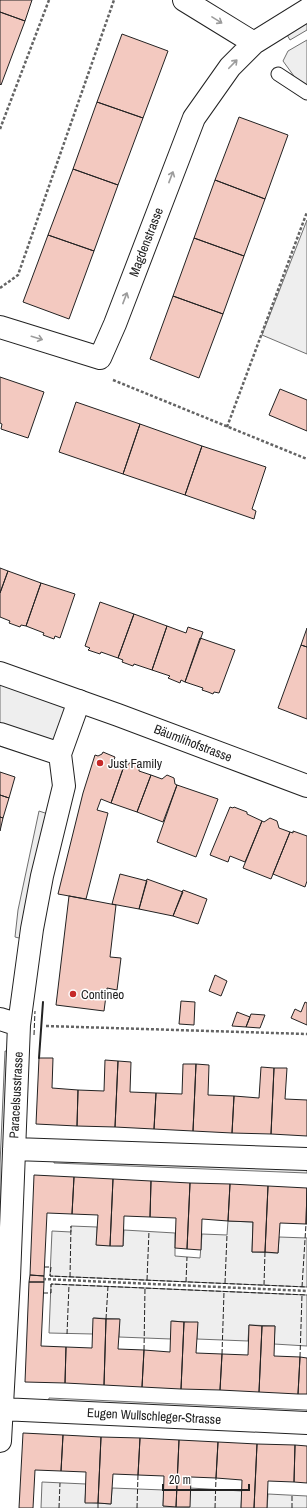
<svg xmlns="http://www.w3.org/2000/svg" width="307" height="1508" viewBox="0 0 307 1508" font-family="'Archivo Narrow',sans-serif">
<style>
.green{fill:#eee;stroke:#6f6f6f}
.parking{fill:#ededed;stroke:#6f6f6f}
.building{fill:#f3c9c0;stroke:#222}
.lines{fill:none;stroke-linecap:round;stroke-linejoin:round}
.service-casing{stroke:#222;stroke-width:15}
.minor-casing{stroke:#222;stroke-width:24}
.secondary-casing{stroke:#222;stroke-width:24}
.path{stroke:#646464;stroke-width:2.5;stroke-dasharray:3 2;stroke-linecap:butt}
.service{stroke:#fff;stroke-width:13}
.minor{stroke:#fff;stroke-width:22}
.secondary{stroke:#fff;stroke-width:22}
.fence{stroke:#222;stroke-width:1;stroke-dasharray:5 2;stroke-linecap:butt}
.wall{stroke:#222;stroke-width:2}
.oneway{stroke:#9c9c9c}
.poi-dot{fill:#c62828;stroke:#fff;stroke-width:1.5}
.labels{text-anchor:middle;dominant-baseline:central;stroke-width:3;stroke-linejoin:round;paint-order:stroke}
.street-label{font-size:13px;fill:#222;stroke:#fff}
.poi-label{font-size:13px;fill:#222;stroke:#fff;text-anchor:start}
</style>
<rect width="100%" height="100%" fill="#fff"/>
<path class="green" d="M307,40V94L283,61L288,51Z
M307,220V354L262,335Z
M0,673L79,701L60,754L0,734Z
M228,1221L253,1222L252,1252L278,1253L279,1237L307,1238V1287L50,1276L52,1231L71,1232V1226L97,1227V1245L123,1246L124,1230L175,1233V1256L200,1258L202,1234L227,1235Z
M51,1284L307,1295V1346L274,1344L275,1326L249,1325L248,1341L197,1339V1323L172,1321L171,1339L119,1337V1319L94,1318L93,1334L49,1333Z
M42,1482L86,1484L85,1502L111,1504L112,1488L164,1490L163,1506L189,1507L190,1488L242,1491L241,1508H41Z
M268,1494L307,1496V1508H267Z"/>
<path class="parking" d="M307,21V30L290,40L286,33Z
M39,811L48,814L23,939L15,937L18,910Z
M5,1051L14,1052L0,1306V1164Z
M54,1154L307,1165V1173L54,1163Z
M49,1398L307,1410V1418L48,1405Z"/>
<path class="building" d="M0,0H32L25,21L0,12Z
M0,12L25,21L1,85L0,84Z
M122,34L168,51L143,118L97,102Z
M97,102L143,118L118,185L73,169Z
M239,117L288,135L265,199L215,180Z
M73,169L118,185L94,251L48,235Z
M215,180L265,199L244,256L194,238Z
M48,235L94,251L69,319L23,302Z
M194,238L244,256L223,314L173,296Z
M173,296L223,314L199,378L150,359Z
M0,377L44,392L28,438L1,429L2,424L0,423Z
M280,389L307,400V431L269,415Z
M76,402L140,424L123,474L59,452Z
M140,424L202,446L185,495L123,474Z
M202,446L266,467L252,509L256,511L254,519L185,495Z
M0,568L8,571L0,593Z
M8,571L41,583L26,626L21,625L20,627L9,623L10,621L0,617V593Z
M41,583L75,594L60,638L55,636L54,639L43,635L44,633L26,626Z
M100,602L134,614L118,658L101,652L100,654L88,650L90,648L85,646Z
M134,614L167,626L152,670L134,664L133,666L122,662L123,660L118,658Z
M167,626L186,633L188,627L203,632L185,682L181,680L180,683L168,678L170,676L152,670Z
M307,628V647L301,645Z
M200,638L235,650L219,693L214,692L213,694L208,692L202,690L203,688L185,682Z
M301,645L307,647V719L278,708Z
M103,752L115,757L113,762L124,766L111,803L101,799L97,810L108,813L86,899L58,894L83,793L95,755L98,756L102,754Z
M131,762L139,765V771L151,775L137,812L111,803L124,766H126Z
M0,772L15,777L9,798L0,795Z
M151,775L162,779L167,775L174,778L175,784L177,785L163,822L137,812Z
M177,785L218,799L196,857L157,842Z
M0,795L9,798L3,818L0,817Z
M230,807L233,808L234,807L247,812V814L262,821L245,862L230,856L228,862L210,855Z
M0,817L3,818L0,831Z
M270,818L277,821L279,828L290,832L271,879L243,868L262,821L264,822Z
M293,831L307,836V881L305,887L273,874L290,832L293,833Z
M120,874L147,881L139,909L112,904Z
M147,879L183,892L173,916L139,909Z
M183,890L207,899L198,924L173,916Z
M69,896L116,905L110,957L121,958L117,990L107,988L104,1011L56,1005Z
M215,975L227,981L221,996L209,991Z
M181,1001L195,1002L194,1025L179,1024Z
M305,1002L307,1003V1025L291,1018L295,1009L301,1012Z
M237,1012L250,1017L246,1027L232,1026Z
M251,1014L265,1015L260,1028L246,1027Z
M39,1058H53L52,1088L78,1090L77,1126L36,1124Z
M105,1060L118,1061L115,1127L77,1126L78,1090L104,1091Z
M118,1061L131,1062L130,1092L156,1093L154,1129L115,1127Z
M183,1064H196L193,1131L154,1129L156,1093L182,1094Z
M196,1064L209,1065L208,1095L234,1096L232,1133L193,1131Z
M261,1067L274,1068L271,1134L232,1133L234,1096L259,1098Z
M274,1068H287L285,1099L307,1100V1136L271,1134Z
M34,1175L74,1177L72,1214L47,1213L44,1276L30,1275Z
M74,1177L113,1179L110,1246L96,1245L98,1215L72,1214Z
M113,1179L151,1181L150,1217L124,1216L123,1246H110Z
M151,1181L190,1183L187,1249L175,1248L176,1218L150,1217Z
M190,1183L230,1184L228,1221L202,1219L201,1250L187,1249Z
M230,1184L268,1186L265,1252H252L253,1222L228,1221Z
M268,1186L307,1188L306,1224L280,1223L278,1253L265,1252Z
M307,1188V1224H306Z
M30,1275L44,1276V1282H29Z
M29,1282H44L41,1346L66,1347L65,1383L25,1382Z
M93,1318L106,1319L104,1385L65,1383L66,1347L92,1348Z
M106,1319H120L118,1349L144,1350L142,1387L104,1385Z
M171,1321L184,1322L181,1389L142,1387L144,1350L170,1352Z
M184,1322H198L196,1353L222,1354L220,1390L181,1389Z
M249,1325L262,1326L259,1392L220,1390L222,1354L248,1355Z
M262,1326H275L274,1356L300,1357L298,1394L259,1392Z
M300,1357L307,1358V1394H298Z
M23,1433L63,1435L61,1471L35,1470L33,1508H19Z
M63,1435L101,1437L98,1503H85L86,1472L61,1471Z
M101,1437L140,1438L138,1475L113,1474L111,1504L98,1503Z
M140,1438L179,1440L176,1507L163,1506L164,1476L138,1475Z
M179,1440L218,1442L216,1478L191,1477L190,1507H176Z
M218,1442L257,1444L254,1508H241L242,1480L216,1478Z
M257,1444L295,1445L294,1482L268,1481L267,1508H254Z
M295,1445L307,1446V1483L294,1482Z"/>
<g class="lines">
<g class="service-casing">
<path id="service" d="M278,74L307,93"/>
</g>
<g class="minor-casing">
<path id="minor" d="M184,0L254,43
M0,327L100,358L115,324L194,118L230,67L254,43L307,10
M0,734L60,754L79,701
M0,1019L19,1025
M14,1149L307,1159
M1,1409L307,1423
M0,1441L9,1278L19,1025L32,929L42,876L64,786L60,754"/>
</g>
<g class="secondary-casing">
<path id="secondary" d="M0,673L118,715L307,786"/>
</g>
<path class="path" d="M0,129L49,0
M0,288L18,275L114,0
M113,380L307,459
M227,427L307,212
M46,1026L307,1034
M43,1279L307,1291"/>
<use href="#service" class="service"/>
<use href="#minor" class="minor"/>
<use href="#secondary" class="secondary"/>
<path class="fence" d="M34,1035L35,1011
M44,1267H51L50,1276L307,1287
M70,1277L71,1226
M147,1280L149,1231
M186,1282L187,1257
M225,1283L227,1235
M264,1285L265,1252
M302,1287L306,1224
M43,1293H51V1284L307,1295
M106,1319L108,1286
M67,1334L69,1285
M144,1350L145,1288
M222,1354L224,1292
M300,1357L302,1295
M59,1508L60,1483
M98,1508V1503
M137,1508L138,1475
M215,1508L216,1478
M292,1508V1496"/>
<path class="wall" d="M39,1058L43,1002"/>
</g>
<defs><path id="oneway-shaft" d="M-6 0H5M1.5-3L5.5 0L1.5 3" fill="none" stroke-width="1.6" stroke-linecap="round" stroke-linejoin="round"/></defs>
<g class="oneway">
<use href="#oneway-shaft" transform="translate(217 20) rotate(32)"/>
<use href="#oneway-shaft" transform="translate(233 64) rotate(-46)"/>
<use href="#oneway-shaft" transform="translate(171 177) rotate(-69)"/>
<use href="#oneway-shaft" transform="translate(125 298) rotate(-69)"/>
<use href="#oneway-shaft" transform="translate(37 338) rotate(17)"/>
</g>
<g class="poi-dot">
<circle cx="100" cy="763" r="4"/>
<circle cx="73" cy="994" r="4"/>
</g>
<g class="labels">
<g class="street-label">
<text transform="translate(146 242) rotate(-69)">Magdenstrasse</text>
<text transform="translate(193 743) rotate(21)">Bäumlihofstrasse</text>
<text transform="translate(16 1095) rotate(-87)">Paracelsusstrasse</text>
<text transform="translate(154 1416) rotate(3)">Eugen Wullschleger-Strasse</text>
</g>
<g class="poi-label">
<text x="108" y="763">Just Family</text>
<text x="81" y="994">Contineo</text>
</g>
</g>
<path d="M163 1484v6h86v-6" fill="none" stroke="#222222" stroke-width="2"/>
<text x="169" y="1484" font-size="12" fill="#222222" stroke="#ffffff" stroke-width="3" paint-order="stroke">20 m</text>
</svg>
